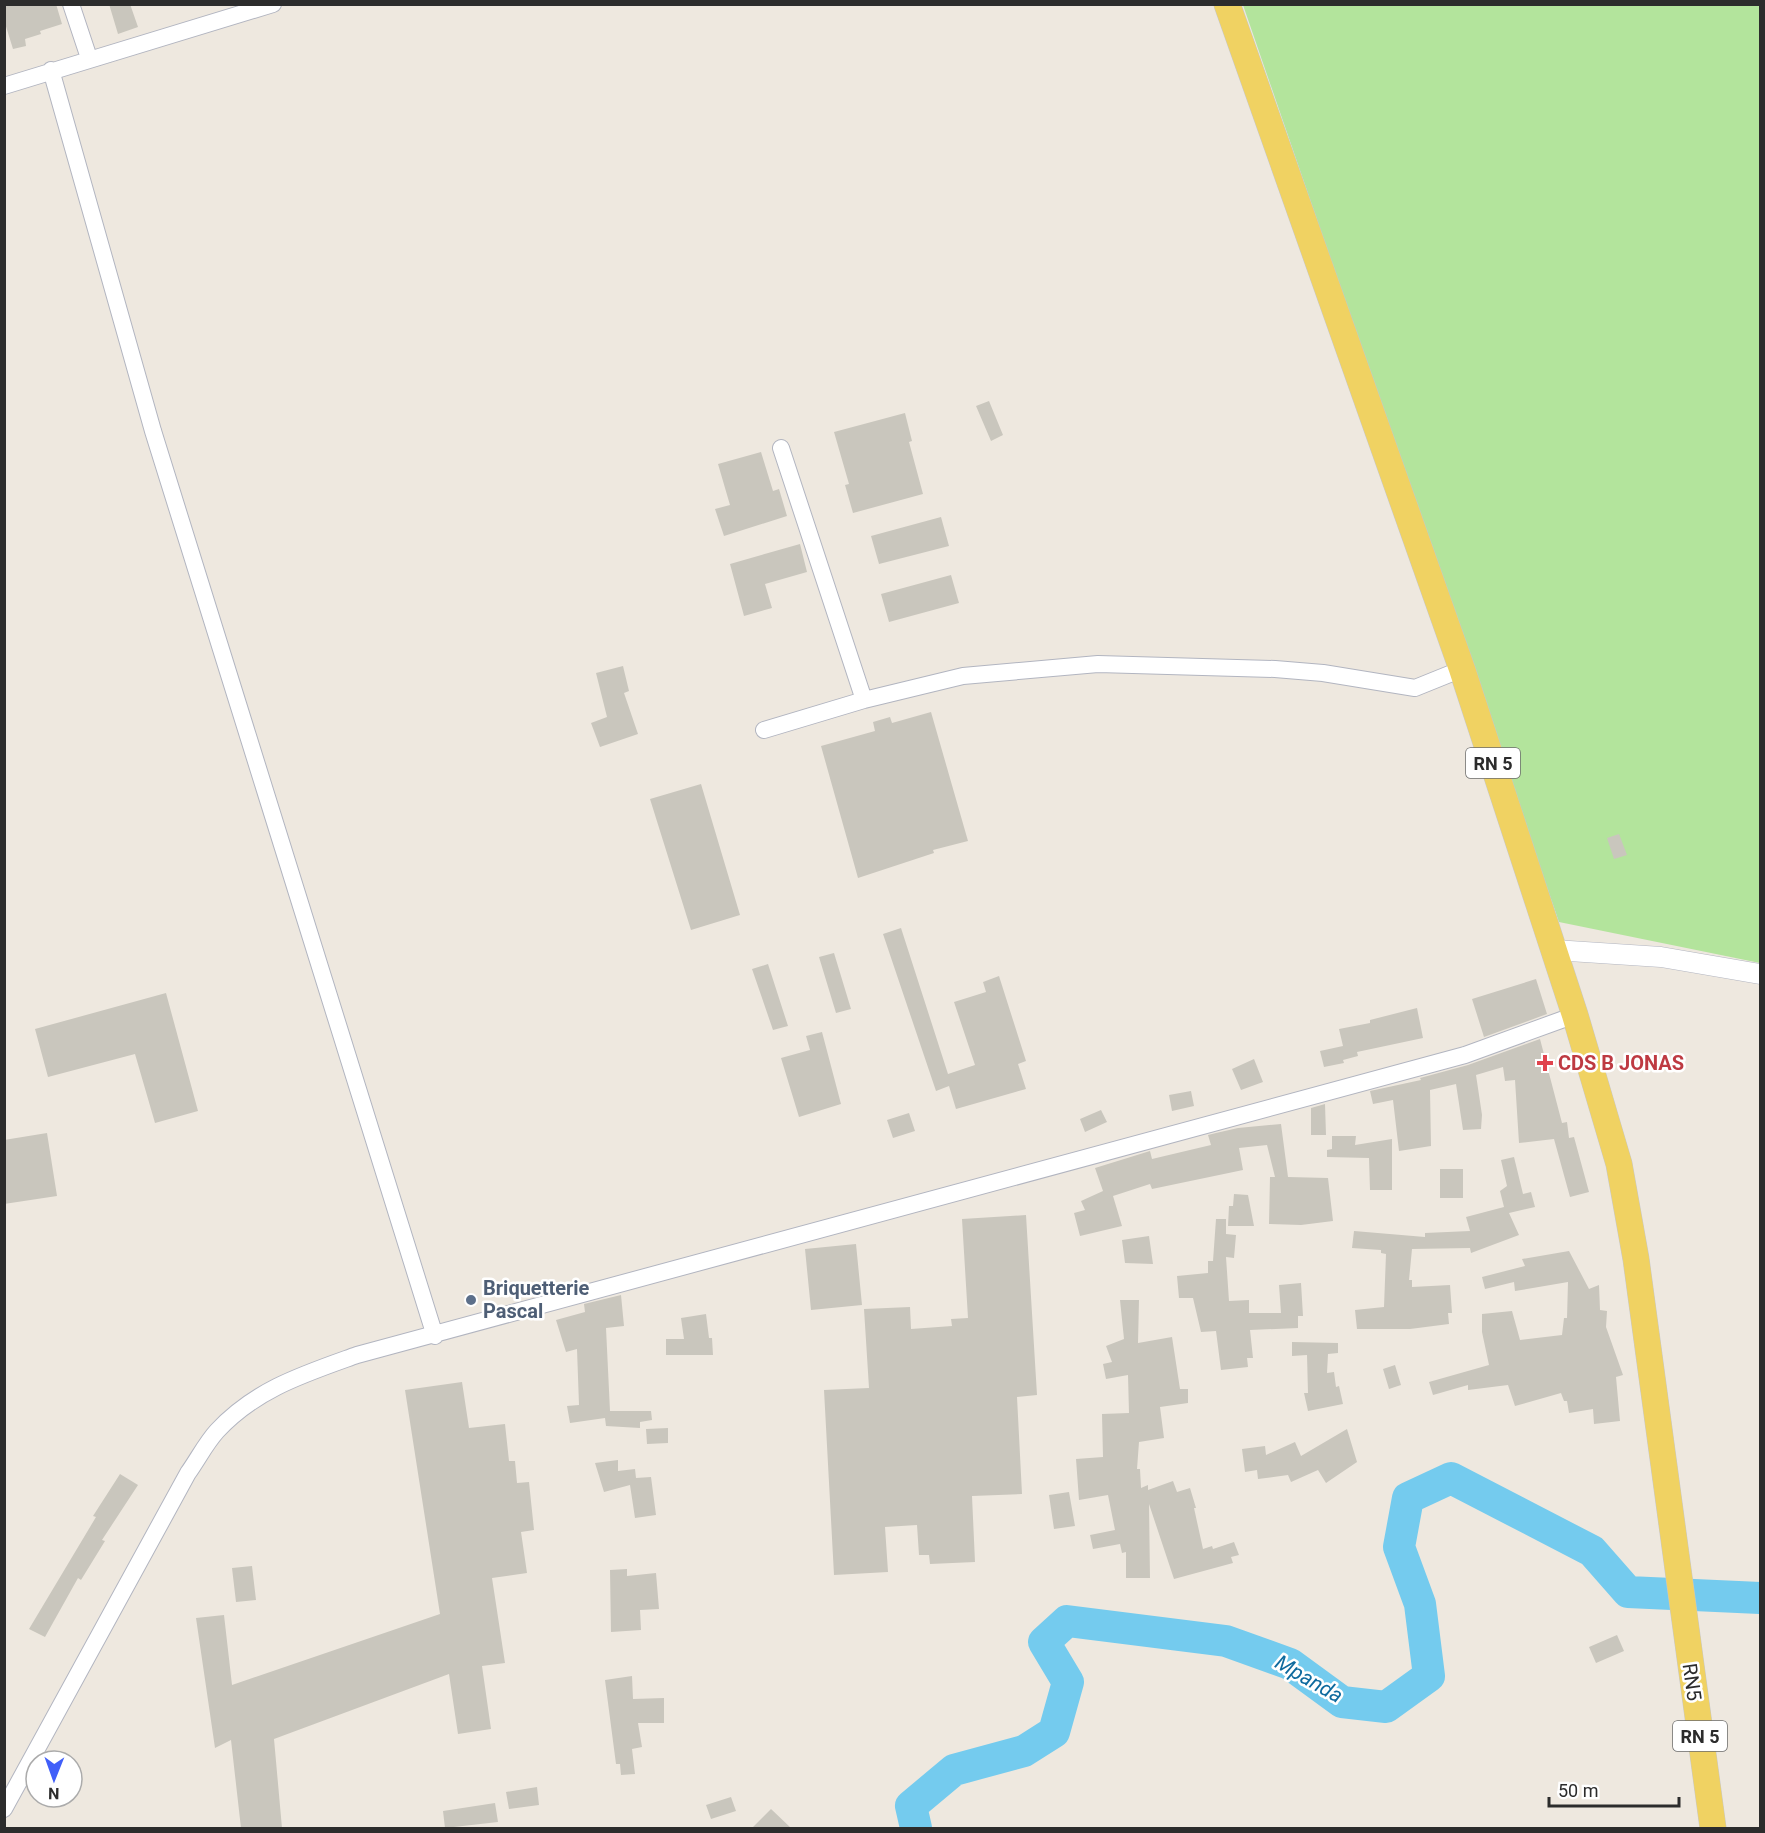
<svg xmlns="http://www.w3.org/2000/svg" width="1765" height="1833" viewBox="0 0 1765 1833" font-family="Roboto,sans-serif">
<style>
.green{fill:#b3e49c}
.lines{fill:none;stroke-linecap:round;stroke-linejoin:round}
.river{stroke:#74cbee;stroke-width:32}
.building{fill:#c9c6bd}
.minor-casing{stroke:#b2b5c0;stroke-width:18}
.tertiary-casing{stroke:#b2b5c0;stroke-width:21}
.primary-casing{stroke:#c8c8c8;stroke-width:27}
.minor{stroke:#fff;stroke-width:16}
.tertiary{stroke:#fff;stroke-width:20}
.primary{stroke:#f0d262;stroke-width:26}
.health-dot{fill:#e0444e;stroke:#fff;stroke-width:2}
.service-dot{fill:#5c6f8a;stroke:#fff;stroke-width:2}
.labels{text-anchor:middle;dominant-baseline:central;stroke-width:5;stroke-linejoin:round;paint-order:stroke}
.shield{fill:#fff;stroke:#6b6b6b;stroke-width:1.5}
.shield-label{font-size:18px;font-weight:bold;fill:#2c2c2c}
.health-label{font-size:20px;font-weight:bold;fill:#be3a42;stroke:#fff;text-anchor:start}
.service-label{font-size:20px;font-weight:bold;fill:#4e5e75;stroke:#fff;text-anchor:start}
.street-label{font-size:20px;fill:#2c2c2c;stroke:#fff}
.water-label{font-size:21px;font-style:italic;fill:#0e6a9e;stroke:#fff}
</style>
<rect width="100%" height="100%" fill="#eee8df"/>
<path class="green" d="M1243,5H1760V963L1559,922Z"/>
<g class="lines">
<path class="river" d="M916,1828L911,1806L954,1770L1024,1751L1054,1732L1068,1682L1044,1642L1067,1621L1226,1641L1290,1664L1342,1702L1386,1707L1429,1676L1420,1604L1399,1547L1408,1498L1451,1478L1592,1551L1628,1592L1760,1598"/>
</g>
<path class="building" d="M4,4H56L62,24L40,31L41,34L25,39L26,46L13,49L4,20Z
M109,4H130L138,27L118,34Z
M989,401L1003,435L991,441L976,406Z
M905,413L912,441L909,442L923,494L853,513L845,485L849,484L834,432Z
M761,452L773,491L779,489L787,516L724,536L715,509L730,505L718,464Z
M941,517L949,546L879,564L871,536Z
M800,544L807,572L765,584L772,608L744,616L730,564Z
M951,575L959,603L889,622L881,594Z
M623,666L629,691L624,693L638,734L600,747L591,723L607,717L596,673Z
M931,712L968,841L933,850L934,853L858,878L821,746L875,731L873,722L890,717L892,723Z
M701,784L740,915L691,930L650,799Z
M1619,834L1627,855L1614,859L1607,838Z
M901,928L948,1074L975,1065L954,1002L986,992L983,982L999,976L1026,1061L1018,1064L1026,1089L956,1109L949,1086L936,1091L883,934Z
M834,953L851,1009L836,1013L819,957Z
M768,964L788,1026L773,1030L752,969Z
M1536,979L1547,1014L1484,1037L1472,999Z
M166,993L198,1111L155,1123L135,1054L48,1077L35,1029Z
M1417,1008L1423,1038L1357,1052L1358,1056L1343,1060L1344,1063L1324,1067L1320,1051L1343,1046L1339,1029L1370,1023V1020Z
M822,1032L841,1104L799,1117L781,1058L810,1050L806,1036Z
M1540,1039L1562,1123L1567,1122L1569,1138L1574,1137L1589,1192L1570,1197L1554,1139L1519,1143L1515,1080L1505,1081L1503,1067L1476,1075L1482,1115L1481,1129L1463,1130L1456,1084L1430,1090L1431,1146L1399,1151L1393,1100L1373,1104L1370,1091L1421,1080L1420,1078L1468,1065Z
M1254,1059L1263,1082L1241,1090L1232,1069Z
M1191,1091L1194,1106L1172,1111L1169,1095Z
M1325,1104L1326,1135H1311V1108Z
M1101,1110L1107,1122L1085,1132L1080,1119Z
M909,1113L915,1131L893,1138L887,1120Z
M1281,1124L1288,1177L1328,1178L1333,1221L1301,1225L1269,1224L1270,1177H1275L1267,1145L1239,1148L1243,1170L1152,1189L1150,1184L1113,1196L1122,1226L1080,1236L1074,1213L1085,1210L1081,1201L1103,1191L1095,1168L1150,1151L1152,1159L1211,1145L1208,1135L1216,1133L1238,1128Z
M47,1133L57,1196L4,1204V1140Z
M1332,1136H1356L1355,1145L1392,1139V1190H1370L1369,1158L1327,1157V1150L1332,1149Z
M1514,1157L1523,1194L1531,1192L1535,1207L1509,1213L1519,1235L1471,1253L1470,1248L1412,1249L1409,1280H1412V1287L1450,1285L1452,1313H1448L1449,1324L1410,1329H1357L1355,1310L1384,1307L1386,1254L1381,1253V1250L1352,1248L1354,1231L1425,1237V1233L1470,1231L1466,1217L1504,1207L1500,1191L1507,1186L1501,1160Z
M1440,1169H1463V1198H1440Z
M1234,1194L1248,1195L1254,1226H1228L1229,1206H1233Z
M1026,1215L1037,1395L1017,1397L1022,1494L972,1496L975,1562L930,1564L929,1555H919L917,1525L885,1527L888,1572L834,1575L824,1390L869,1388L864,1309L910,1307L911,1329L952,1326L951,1319L968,1318L962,1219Z
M1216,1219H1226V1234L1236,1235L1234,1258L1226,1257L1229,1301L1249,1300V1313H1281L1279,1285L1301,1283L1303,1316H1298V1328L1250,1330L1253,1358H1247L1248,1367L1221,1370L1216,1331L1201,1332L1193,1298H1179L1177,1276L1208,1273V1261H1213Z
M1149,1236L1153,1264L1125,1263L1122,1240Z
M856,1244L862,1305L811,1310L805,1249Z
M1569,1251L1589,1289L1599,1285L1600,1310L1607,1311L1606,1327L1623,1375L1616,1377L1620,1421L1594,1424L1593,1409L1569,1413L1567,1401H1564L1561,1393L1515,1406L1508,1385L1468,1390V1385L1433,1395L1429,1382L1489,1365L1482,1332V1314L1512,1311L1520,1340L1562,1335L1564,1318H1567L1568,1282L1515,1291L1514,1282L1485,1289L1482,1277L1525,1266L1522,1259Z
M621,1295L624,1326L606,1328L610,1411H651L652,1420L640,1422V1428L606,1426L605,1418L570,1423L567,1406L579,1405L577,1349L566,1352L556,1320L585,1312L584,1304Z
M1120,1300H1139L1138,1343L1172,1337L1180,1389H1188V1403L1160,1407L1164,1438L1139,1442L1137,1469H1140L1141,1488L1148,1485V1490L1173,1481L1177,1492L1190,1488L1196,1508H1194L1203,1549L1212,1546L1213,1549L1234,1542L1239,1555L1231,1557L1233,1563L1174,1579L1149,1504L1150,1578H1126V1552L1122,1553L1120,1544L1093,1549L1090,1535L1115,1530L1108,1495L1079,1500L1076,1459L1103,1457L1102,1414L1129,1413L1128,1375L1106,1379L1103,1364L1112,1362L1106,1346L1124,1339Z
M706,1314L709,1338H712L713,1355H666V1339H684L681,1318Z
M1292,1342L1338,1343V1353L1328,1354L1327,1373L1334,1372L1336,1387L1339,1386L1343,1404L1308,1411L1304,1393H1308L1307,1355L1292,1356Z
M1395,1365L1401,1385L1389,1389L1383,1369Z
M462,1382L469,1428L505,1424L509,1461H515L517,1483L529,1482L534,1530L521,1532L527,1573L492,1578L505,1663L482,1666L491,1729L458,1734L449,1674L274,1739L282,1828H241L231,1740L215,1748L196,1618L224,1615L232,1685L440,1614L405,1390Z
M668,1428V1443L647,1444L646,1429Z
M1347,1429L1357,1462L1326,1483L1318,1470L1291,1482L1288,1475L1258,1479L1257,1470L1245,1472L1242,1449L1265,1446L1266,1455L1295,1442L1301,1456Z
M618,1460V1471L635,1469L636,1478L651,1477L656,1515L635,1518L630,1485L604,1492L595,1463Z
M120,1474L138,1485L102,1540L105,1541L81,1580L78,1578L45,1637L29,1629L96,1517L93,1516Z
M1069,1492L1075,1526L1054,1529L1049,1495Z
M252,1566L256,1600L236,1602L232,1568Z
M627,1569V1576L656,1573L659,1609L640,1610L641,1630L611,1632L610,1570Z
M1617,1635L1624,1651L1596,1663L1589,1647Z
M632,1676L633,1699L664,1698V1723H638L642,1747L632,1749L635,1774L621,1775L620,1764H616L605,1680Z
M537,1787L539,1805L509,1809L506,1792Z
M731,1797L736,1811L711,1819L706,1805Z
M495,1803L498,1822L445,1828L443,1811Z
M771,1809L791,1828H752Z"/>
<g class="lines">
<g class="minor-casing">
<path id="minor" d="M71,4L89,58
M51,70L153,431L435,1336
M4,86L273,4
M781,448L864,700
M764,730L864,700L963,676L1098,664L1275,669L1323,673L1415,688L1462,669
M4,1809L188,1473C198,1459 206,1443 217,1431C256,1389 304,1374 357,1355L1465,1055L1575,1015"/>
</g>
<g class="tertiary-casing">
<path id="tertiary" d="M1554,950L1661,957L1760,974"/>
</g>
<g class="primary-casing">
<path id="primary" d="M1227,4L1462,669L1575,1015L1619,1164L1636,1259L1713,1828"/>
</g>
<use href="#minor" class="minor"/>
<use href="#tertiary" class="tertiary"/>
<use href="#primary" class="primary"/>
</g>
<path class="health-dot" d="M1542 1054h6v6h6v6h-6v6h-6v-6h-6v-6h6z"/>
<circle class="service-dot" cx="471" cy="1300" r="6"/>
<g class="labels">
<g class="shield">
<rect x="1466" y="748" width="54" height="30" rx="4.5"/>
<rect x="1673" y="1721" width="54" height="30" rx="4.5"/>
</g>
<g class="shield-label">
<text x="1493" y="763">RN 5</text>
<text x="1700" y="1736">RN 5</text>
</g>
<g class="health-label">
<text x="1558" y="1063">CDS B JONAS</text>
</g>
<g class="service-label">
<text x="483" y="1288">Briquetterie<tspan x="483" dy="23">Pascal</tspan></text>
</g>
<g class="street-label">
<text transform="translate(1692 1682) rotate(82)">RN5</text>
</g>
<g class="water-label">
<text transform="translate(1309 1679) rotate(30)">Mpanda</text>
</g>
</g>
<rect width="1765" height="1833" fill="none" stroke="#2c2c2c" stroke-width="12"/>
<g transform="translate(54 1779) rotate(181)"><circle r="28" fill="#ffffff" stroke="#ababab" stroke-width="1.5"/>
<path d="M0-4.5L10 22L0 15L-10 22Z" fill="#415ff9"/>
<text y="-9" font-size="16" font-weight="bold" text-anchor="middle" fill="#2c2c2c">N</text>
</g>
<path d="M1549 1797v9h130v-9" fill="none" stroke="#2c2c2c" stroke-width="3"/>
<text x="1558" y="1797" font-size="18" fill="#2c2c2c" stroke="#ffffff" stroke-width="4.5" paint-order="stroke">50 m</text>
</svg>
